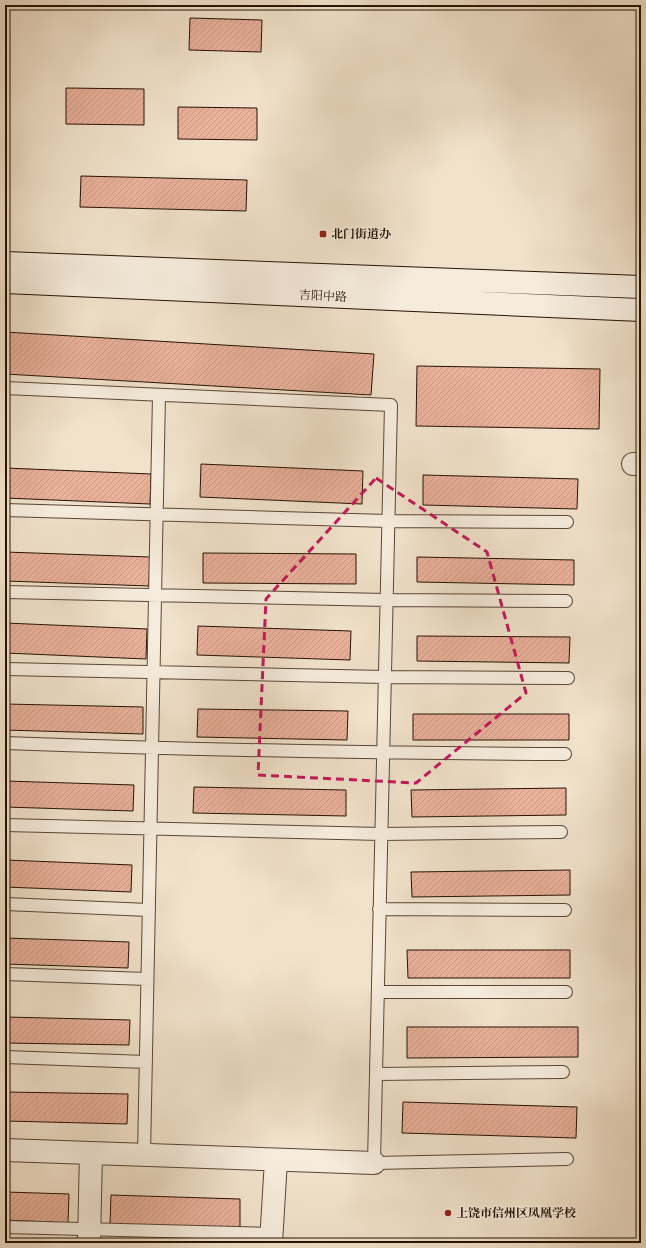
<svg xmlns="http://www.w3.org/2000/svg" width="646" height="1248" viewBox="0 0 646 1248" font-family="Alegreya,'Noto Serif SC',serif">
<style>
.building{fill:url(#building-hatch);stroke:#261204}
.lines{fill:none;stroke-linecap:round;stroke-linejoin:round}
.lane-casing{stroke:#594636;stroke-width:14}
.street-casing{stroke:#594636;stroke-width:24}
.secondary-casing{stroke:#261204;stroke-width:24}
.lane{stroke:#f6ecdd;stroke-width:12}
.street{stroke:#f6ecdd;stroke-width:22}
.secondary{stroke:#f6ecdd;stroke-width:22}
.marked{fill:none;stroke:#c2185b;stroke-width:3;stroke-dasharray:8 5;stroke-linejoin:round}
.poi-dot{fill:#8f2418;stroke:#f6ecdd;stroke-width:1.5}
.labels{text-anchor:middle;dominant-baseline:central;stroke-width:3;stroke-linejoin:round;paint-order:stroke}
.poi-label{font-size:12px;font-weight:bold;fill:#261204;stroke:#f6ecdd;text-anchor:start}
.street-label{font-size:12px;fill:#261204;stroke:#f6ecdd}
</style>
<defs>
<pattern id="building-hatch" width="6" height="6" patternUnits="userSpaceOnUse"><rect width="6" height="6" fill="#eab19b"/><path d="M-1 1l2-2M0 6l6-6M5 7l2-2" fill="none" stroke="#c99784"/></pattern>
</defs>
<rect width="100%" height="100%" fill="#f1e2cb"/>
<filter id="stains"><feTurbulence type="fractalNoise" baseFrequency=".005" numOctaves="4"/><feColorMatrix values="0 0 0 0 .2 0 0 0 0 .09 0 0 0 0 .02 0 0 0 .5 -.17"/></filter>
<radialGradient id="worn" r=".72"><stop offset=".6" stop-color="#630" stop-opacity="0"/><stop offset="1" stop-color="#630" stop-opacity=".3"/></radialGradient>
<path class="building" d="M115,5H151V6Z
M190,18L262,20L261,52L189,50Z
M66,88L144,89V125L66,124Z
M178,107L257,108V140L178,139Z
M81,176L247,180L246,211L80,207Z
M5,332L374,354L371,395L5,374Z
M417,366L600,369L599,429L416,426Z
M201,464L363,471L362,504L200,497Z
M5,468L151,474L150,504L5,498Z
M423,475L578,479L577,509L423,505Z
M5,552L150,557L149,586L5,581Z
M203,553L356,554V584L203,583Z
M417,557L574,560V585L417,582Z
M5,623L147,629L146,659L5,653Z
M198,626L351,631L350,660L197,655Z
M417,636L570,637L569,663L417,661Z
M5,704L143,707V734L5,730Z
M198,709L348,711L347,740L197,737Z
M413,714H569V740H413Z
M5,781L134,785L133,811L5,807Z
M194,787L346,790V816L193,813Z
M566,788V815L412,817L411,790Z
M5,860L132,865L131,892L5,887Z
M570,870V895L412,897L411,872Z
M5,938L129,942L128,968L5,964Z
M407,950H570V978H408Z
M5,1017L130,1020L129,1045L5,1043Z
M407,1027H578V1057L407,1058Z
M5,1092L128,1094L127,1124L5,1121Z
M403,1102L577,1107L576,1138L402,1133Z
M5,1192L69,1194L68,1223L5,1220Z
M111,1195L240,1199V1229L110,1225Z"/>
<g class="lines">
<g class="lane-casing">
<path id="lane" d="M5,388L391,405L374,1163L567,1159
M5,510L388,521L567,522
M5,592L387,600L566,601
M5,669L385,677L568,678
M5,743C192,750 378,753 565,754
M5,825L381,834L561,832
M5,904L149,910
M379,909L565,910
M5,974L147,979
M378,992H566
M5,1057L146,1062
M376,1074L563,1072
M144,1155L159,395
M5,1227L271,1234"/>
</g>
<g class="street-casing">
<path id="street" d="M633,464H641
M5,1150L374,1163
M89,1243L91,1153
M271,1243L276,1160"/>
</g>
<g class="secondary-casing">
<path id="secondary" d="M5,263L641,287
M5,282L641,310"/>
</g>
<use href="#lane" class="lane"/>
<use href="#street" class="street"/>
<use href="#secondary" class="secondary"/>
</g>
<path class="marked" d="M376,478L487,552L526,693L416,783L258,775L266,599Z"/>
<g class="poi-dot">
<rect x="319" y="230" width="8" height="8" rx="2"/>
<circle cx="448" cy="1213" r="4"/>
</g>
<g class="labels">
<g class="poi-label">
<text x="331" y="234">北门街道办</text>
<text x="456" y="1213">上饶市信州区凤凰学校</text>
</g>
<g class="street-label">
<text transform="translate(323 296) rotate(3)">吉阳中路</text>
</g>
</g>
<rect width="646" height="1248" fill="none" stroke="#f1e2cb" stroke-width="20"/>
<rect x="6" y="6" width="634" height="1236" fill="none" stroke="#261204" stroke-width="2"/>
<rect x="10" y="10" width="626" height="1228" fill="none" stroke="#261204"/>
<rect width="100%" height="100%" filter="url(#stains)"/>
<rect width="100%" height="100%" fill="url(#worn)"/>
</svg>
